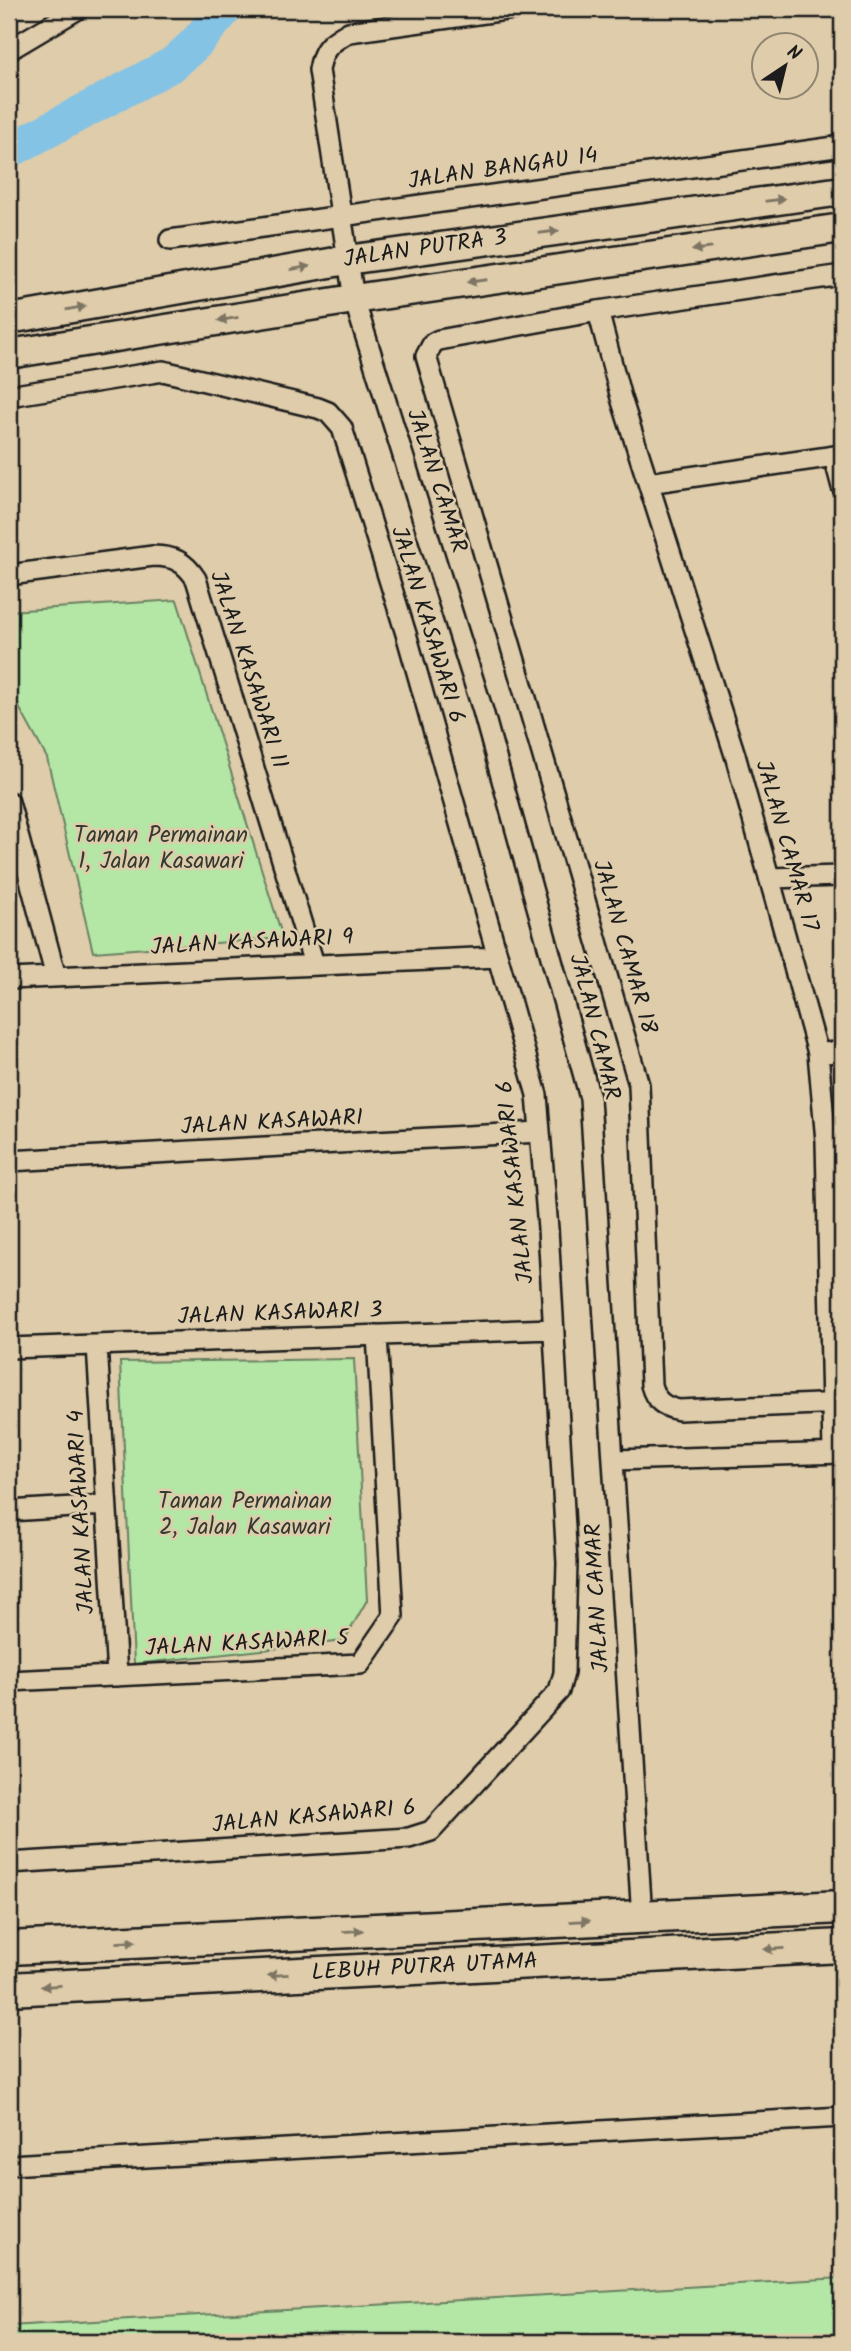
<svg xmlns="http://www.w3.org/2000/svg" width="851" height="2351" viewBox="0 0 851 2351" font-family="Kalam,sans-serif">
<style>
.green{fill:#b4e6a6;stroke:#688161;stroke-width:2}
.lines{fill:none;stroke-linecap:round;stroke-linejoin:round}
.river{stroke:#85c3e5;stroke-width:35}
.street-casing{stroke:#1c1c1c;stroke-width:24}
.secondary-casing{stroke:#1c1c1c;stroke-width:33}
.primary-casing{stroke:#1c1c1c;stroke-width:37}
.street{stroke:#deccaa;stroke-width:19}
.secondary{stroke:#deccaa;stroke-width:28}
.primary{stroke:#deccaa;stroke-width:32}
.oneway{fill:#7d7463}
.labels{text-anchor:middle;dominant-baseline:central;stroke-width:5;stroke-linejoin:round;paint-order:stroke}
.street-label{font-size:23px;fill:#1c1c1c;stroke:#deccaa}
.park-label{font-size:23px;fill:#333a31;stroke:#deccaa}
</style>
<rect width="100%" height="100%" fill="#deccaa"/>
<filter id="ink" filterUnits="userSpaceOnUse"><feTurbulence type="fractalNoise" baseFrequency=".0143" numOctaves="2"/><feDisplacementMap in="SourceGraphic" scale="14" xChannelSelector="R" yChannelSelector="G"/><feConvolveMatrix kernelMatrix="1 2 1 2 8 2 1 2 1" color-interpolation-filters="sRGB"/></filter>
<g filter="url(#ink)">
<path class="green" d="M177,600L283,938L93,952L47,758L9,689V611Z
M354,1359L367,1600L344,1641L134,1664L120,1362Z
M842,2278V2342H9V2326Z"/>
<g class="lines">
<path class="river" d="M9,151L173,64L195,44L225,9"/>
<g class="street-casing">
<path id="street" d="M513,9L349,32C330,43 323,47 319,70L354,299L483,711L590,1098L642,1918
M9,50L78,9
M170,240L842,146
M842,275L598,311L439,340L433,343L426,356L639,1085L651,1385C655,1400 663,1407 679,1410L842,1403
M598,311L621,398L735,755L818,1053L826,1141L833,1453
M9,396L163,371L318,408L328,412L342,428L407,637L537,1095L548,1229L567,1563L564,1673L559,1691L431,1831L409,1838L9,1863
M834,457L842,487
M648,483L842,455
M9,575L153,556C174,556 185,562 196,579L314,964
M9,802L56,977
M769,878L842,876
M9,979L498,957
M818,1053L842,1052
M9,1161L539,1132
M97,1345L117,1676
M9,1348L553,1329
M614,1460L842,1453
M9,1511L106,1505
M9,1681L360,1664L393,1616L377,1335
M9,2165L842,2117"/>
</g>
<g class="secondary-casing">
<g id="secondary">
<path id="s1" d="M9,319L347,260L842,191"/>
<path d="M9,354L354,299L842,228"/>
</g>
</g>
<g class="primary-casing">
<g id="primary">
<path d="M9,1948L842,1907"/>
<path id="s2" d="M9,1989L842,1946"/>
</g>
</g>
<use href="#street" class="street"/>
<use href="#secondary" class="secondary"/>
<use href="#primary" class="primary"/>
</g>
<defs><path id="oneway-solid" d="M-6-.8H1V-3.2L6.5 0L1 3.2V.8H-6Z" transform="scale(1.75)"/></defs>
<g class="oneway">
<use href="#oneway-solid" transform="translate(775 200) rotate(-8)"/>
<use href="#oneway-solid" transform="translate(549 232) rotate(-8)"/>
<use href="#oneway-solid" transform="translate(702 249) rotate(172)"/>
<use href="#oneway-solid" transform="translate(300 268) rotate(-10)"/>
<use href="#oneway-solid" transform="translate(477 281) rotate(172)"/>
<use href="#oneway-solid" transform="translate(76 308) rotate(-10)"/>
<use href="#oneway-solid" transform="translate(228 319) rotate(171)"/>
<use href="#oneway-solid" transform="translate(580 1921) rotate(-3)"/>
<use href="#oneway-solid" transform="translate(353 1931) rotate(-3)"/>
<use href="#oneway-solid" transform="translate(126 1942) rotate(-3)"/>
<use href="#oneway-solid" transform="translate(774 1949) rotate(177)"/>
<use href="#oneway-solid" transform="translate(278 1975) rotate(177)"/>
<use href="#oneway-solid" transform="translate(51 1986) rotate(177)"/>
</g>
</g>
<g class="labels">
<g class="street-label">
<text transform="translate(503 169) rotate(-8)">JALAN BANGAU 14</text>
<text stroke="none"><textPath href="#s1" startOffset="422">JALAN PUTRA 3</textPath></text>
<text transform="translate(436 481) rotate(72)">JALAN CAMAR</text>
<text transform="translate(427 625) rotate(73)">JALAN KASAWARI 6</text>
<text transform="translate(248 670) rotate(72)">JALAN KASAWARI 11</text>
<text transform="translate(786 846) rotate(74)">JALAN CAMAR 17</text>
<text transform="translate(252 943) rotate(-3)">JALAN KASAWARI 9</text>
<text transform="translate(624 947) rotate(74)">JALAN CAMAR 18</text>
<text transform="translate(594 1027) rotate(76)">JALAN CAMAR</text>
<text transform="translate(272 1123) rotate(-3)">JALAN KASAWARI</text>
<text transform="translate(516 1182) rotate(-96)">JALAN KASAWARI 6</text>
<text transform="translate(280 1314) rotate(-2)">JALAN KASAWARI 3</text>
<text transform="translate(82 1512) rotate(-93)">JALAN KASAWARI 4</text>
<text transform="translate(598 1598) rotate(-93)">JALAN CAMAR</text>
<text transform="translate(247 1644) rotate(-3)">JALAN KASAWARI 5</text>
<text transform="translate(314 1817) rotate(-5)">JALAN KASAWARI 6</text>
<text stroke="none"><textPath href="#s2" startOffset="416">LEBUH PUTRA UTAMA</textPath></text>
</g>
<g class="park-label">
<text x="161" y="836">Taman Permainan<tspan x="161" dy="26">1, Jalan Kasawari</tspan></text>
<text x="245" y="1502">Taman Permainan<tspan x="245" dy="26">2, Jalan Kasawari</tspan></text>
</g>
</g>
<rect width="851" height="2351" fill="none" stroke="#deccaa" stroke-width="35"/>
<rect x="18" y="18" width="816" height="2316" fill="none" stroke="#1c1c1c" stroke-width="2.5" filter="url(#ink)"/>
<g transform="translate(785 66) rotate(35)"><circle r="33" fill="#deccaa" stroke="#908671" stroke-width="2"/>
<path d="M0-5L12 26L0 18L-12 26Z" fill="#1c1c1c"/>
<text y="-10" font-size="19" font-weight="bold" text-anchor="middle" fill="#1c1c1c">N</text>
</g>
</svg>
